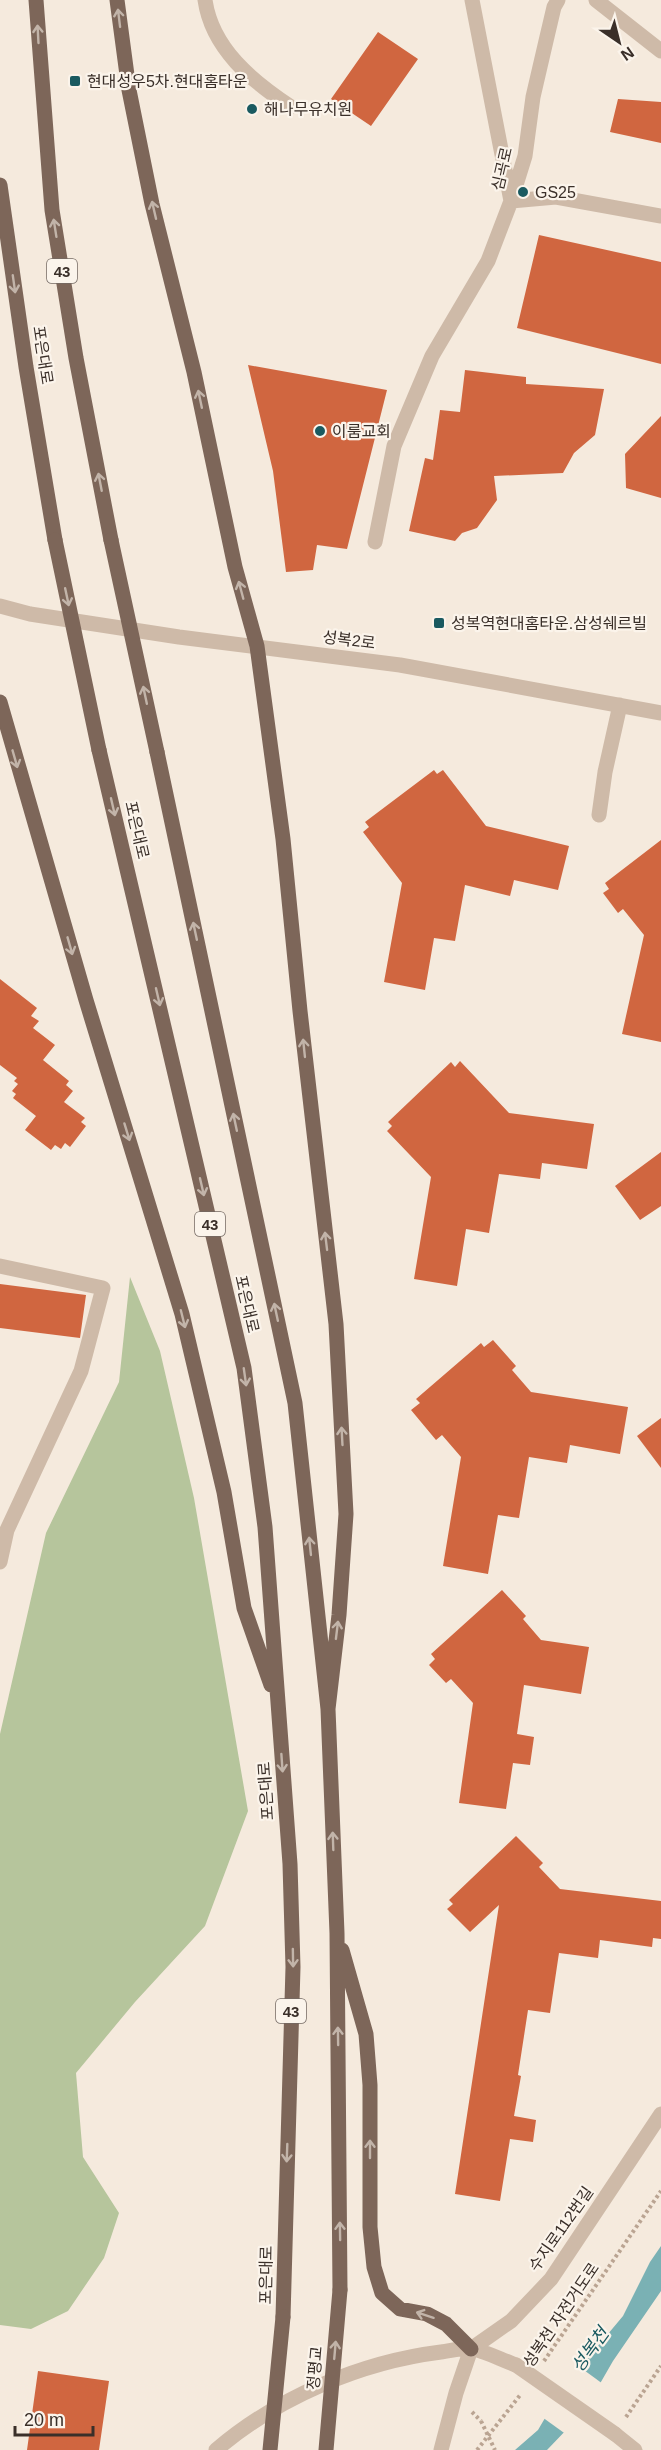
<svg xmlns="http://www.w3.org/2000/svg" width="661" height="2450" viewBox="0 0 661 2450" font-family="Helvetica,'Noto Sans KR',sans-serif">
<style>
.green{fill:#b6c59c}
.water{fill:#7ab1b4}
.pier{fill:#f5eadd}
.building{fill:#d06640}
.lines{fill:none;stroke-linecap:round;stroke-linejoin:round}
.path{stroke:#baa492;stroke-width:4;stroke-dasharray:3 3;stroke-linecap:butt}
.minor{stroke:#cebaa8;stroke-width:15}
.major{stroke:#7d6659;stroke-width:15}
.path-bridge{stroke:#baa492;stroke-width:4;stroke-dasharray:3 3;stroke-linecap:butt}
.minor-bridge{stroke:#cebaa8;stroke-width:15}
.major-bridge{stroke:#7d6659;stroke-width:15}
.oneway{stroke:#c2b4a9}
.poi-dot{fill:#1a5a60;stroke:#fbf4eb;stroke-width:2}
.labels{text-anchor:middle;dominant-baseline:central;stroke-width:4.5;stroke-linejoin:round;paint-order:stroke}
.shield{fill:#fbf4eb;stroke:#746a63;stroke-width:1.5}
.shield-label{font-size:15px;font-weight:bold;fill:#3a2f29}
.poi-label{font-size:16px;fill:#3a2f29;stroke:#fbf4eb;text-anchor:start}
.street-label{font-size:16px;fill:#3a2f29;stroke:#fbf4eb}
.water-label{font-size:18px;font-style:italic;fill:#1a5a60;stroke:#fbf4eb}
</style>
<rect width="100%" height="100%" fill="#f5eadd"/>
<path class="green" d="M130,1277L160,1351L194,1498L248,1811L205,1926L135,2002L76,2073L83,2157L119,2213L104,2258L68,2311L31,2329L0,2325V1734L46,1533L119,1382Z"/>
<path class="water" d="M661,2246V2291L613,2361L594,2394L570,2426L547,2450H515L538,2430L562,2389L623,2316L650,2262Z"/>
<path class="pier" d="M577,2365L603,2384L567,2435L542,2417L559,2388Z"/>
<path class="building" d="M378,32L418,59L371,126L331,99Z
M618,99L661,102V143L610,132Z
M539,235L661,262V364L517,328Z
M248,365L387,390L347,549L317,545L313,570L286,572L273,471Z
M465,370L526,377V384L604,389L595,435L574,453L563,473L494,476L497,500L477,528L462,533L455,541L409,531L425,458L433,460L440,410L460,412Z
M661,416V498L626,488L625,454Z
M434,770L437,774L443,770L486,826L569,846L558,890L514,880L510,896L465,885L455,941L434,938L425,990L384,982L402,883L363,832L369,827L365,822Z
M661,840V1042L622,1034L644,935L623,909L618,913L603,893L609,889L605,883Z
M0,979L37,1008L31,1016L39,1021L33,1028L55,1045L43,1060L69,1081L66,1085L73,1091L64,1102L85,1118L81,1122L86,1126L70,1147L65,1143L61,1149L55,1145L51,1150L25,1130L36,1116L13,1098L16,1094L12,1091L18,1084L14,1081L17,1078L0,1065Z
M460,1061L509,1113L594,1124L587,1169L542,1163L540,1179L499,1174L489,1233L466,1229L457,1286L414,1279L431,1177L387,1131L392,1126L388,1122L451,1062L455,1067Z
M661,1152V1206L640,1220L615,1186Z
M0,1284L86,1295L80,1338L0,1328Z
M493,1340L516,1366L512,1370L531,1392L628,1407L620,1454L570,1445L567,1463L529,1457L519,1518L498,1515L488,1574L443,1566L461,1457L442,1435L436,1440L411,1410L420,1403L416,1399L481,1343L484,1347Z
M661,1418V1468L637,1436Z
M502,1590L526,1616L523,1619L541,1640L589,1647L581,1694L524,1685L517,1734L534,1737L530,1765L513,1763L506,1809L459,1803L473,1703L451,1679L446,1683L429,1665L435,1659L431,1654Z
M516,1836L543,1863L539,1867L560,1889L661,1901V1939L653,1938L652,1947L600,1940L598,1958L559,1953L550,2013L528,2010L518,2075L521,2076L514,2116L536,2120L533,2142L510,2139L500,2201L455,2194L499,1905L470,1932L447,1909L453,1904L449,1900Z
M38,2371L109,2381L99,2450H27Z"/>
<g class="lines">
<path class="path" d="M544,2361L661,2191
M472,2412L481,2421
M626,2417L661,2366
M477,2450L521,2394"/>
<path class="minor" d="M205,0C212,49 252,81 291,107
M558,0L554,7L546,41L533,97L525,156L511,201L556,197L661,216
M596,0L661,51
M375,542L394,446L432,356L488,261L511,201L472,0
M0,606L30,614L179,637L400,665L661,713
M599,815L605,772L620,705
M0,1266L103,1288L81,1371L7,1530L0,1562
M615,2434L635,2450
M216,2450C278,2397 361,2362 441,2352C451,2351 463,2347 473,2349C487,2352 502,2360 516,2365
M441,2450L456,2393L471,2349L511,2321L551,2279L661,2114"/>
<path class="major" d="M36,0L52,210L76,358L111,540
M117,0L129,90L152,204L194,372L235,567L257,646L283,839L300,1011L336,1324L346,1514L339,1615L328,1709
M0,185L26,367L55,540
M0,702L86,1000L182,1314L224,1492L244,1608L271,1685
M99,750L244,1368L265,1527L290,1864L293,1967L283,2317
M157,752L295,1403L328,1709L337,1933L340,2290
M342,1950L366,2034L370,2085V2227L374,2267L382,2293L400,2309L427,2314L446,2324L471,2349"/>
<path class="path-bridge" d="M481,2421L495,2450"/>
<path class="minor-bridge" d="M516,2365L615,2434"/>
<path class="major-bridge" d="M55,540L99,750
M111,540L157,752
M270,2450L283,2317
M326,2450L340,2290"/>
</g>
<defs><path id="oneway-shaft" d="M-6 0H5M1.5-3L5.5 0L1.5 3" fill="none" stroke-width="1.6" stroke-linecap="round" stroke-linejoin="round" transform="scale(1.5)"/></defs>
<g class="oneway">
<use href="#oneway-shaft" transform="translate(119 18) rotate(-97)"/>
<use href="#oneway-shaft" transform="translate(38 34) rotate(-93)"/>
<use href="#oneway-shaft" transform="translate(154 210) rotate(-103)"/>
<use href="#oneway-shaft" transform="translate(55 228) rotate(-99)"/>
<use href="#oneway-shaft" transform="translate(14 284) rotate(82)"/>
<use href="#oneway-shaft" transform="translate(200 399) rotate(-102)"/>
<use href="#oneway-shaft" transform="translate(100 482) rotate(-101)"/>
<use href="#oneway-shaft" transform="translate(241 590) rotate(-105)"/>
<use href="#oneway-shaft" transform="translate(67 597) rotate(78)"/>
<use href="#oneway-shaft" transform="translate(145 695) rotate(-102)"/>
<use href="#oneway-shaft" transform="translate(15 759) rotate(74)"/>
<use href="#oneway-shaft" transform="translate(113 807) rotate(77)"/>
<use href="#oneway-shaft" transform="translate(195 931) rotate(-102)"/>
<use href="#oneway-shaft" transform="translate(70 946) rotate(74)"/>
<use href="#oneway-shaft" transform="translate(158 997) rotate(77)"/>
<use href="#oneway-shaft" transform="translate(304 1048) rotate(-96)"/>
<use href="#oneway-shaft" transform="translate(235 1122) rotate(-102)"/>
<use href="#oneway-shaft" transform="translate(127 1132) rotate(73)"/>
<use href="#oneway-shaft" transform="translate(202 1187) rotate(77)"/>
<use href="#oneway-shaft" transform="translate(326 1241) rotate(-97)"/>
<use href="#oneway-shaft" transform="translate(276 1312) rotate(-102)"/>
<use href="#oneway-shaft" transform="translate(183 1319) rotate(76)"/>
<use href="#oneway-shaft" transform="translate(245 1377) rotate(82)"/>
<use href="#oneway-shaft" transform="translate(342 1436) rotate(-93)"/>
<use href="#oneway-shaft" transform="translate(310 1546) rotate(-96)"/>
<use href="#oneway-shaft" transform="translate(337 1630) rotate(-83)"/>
<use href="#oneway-shaft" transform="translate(282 1763) rotate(86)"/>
<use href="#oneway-shaft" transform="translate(333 1841) rotate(-92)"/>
<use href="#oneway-shaft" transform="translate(293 1958) rotate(89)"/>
<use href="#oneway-shaft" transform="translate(338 2036) rotate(-91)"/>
<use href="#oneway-shaft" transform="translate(370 2149) rotate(-90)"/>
<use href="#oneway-shaft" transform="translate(287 2153) rotate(92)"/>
<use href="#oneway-shaft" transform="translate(340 2231) rotate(-91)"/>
<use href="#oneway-shaft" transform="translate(425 2315) rotate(-162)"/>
<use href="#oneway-shaft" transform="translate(335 2350) rotate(-85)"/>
</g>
<g class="poi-dot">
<rect x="69" y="75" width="12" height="12" rx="3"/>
<circle cx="252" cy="109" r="6"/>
<circle cx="523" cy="192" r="6"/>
<circle cx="320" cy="431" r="6"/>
<rect x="433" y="617" width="12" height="12" rx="3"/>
</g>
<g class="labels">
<g class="shield">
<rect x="47" y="259" width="30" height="24" rx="4.5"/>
<rect x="195" y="1212" width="30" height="24" rx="4.5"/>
<rect x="276" y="1999" width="30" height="24" rx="4.5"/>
</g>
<g class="shield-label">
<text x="62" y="271">43</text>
<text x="210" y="1224">43</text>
<text x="291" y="2011">43</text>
</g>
<g class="poi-label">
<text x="87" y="81">현대성우5차.현대홈타운</text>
<text x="264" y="109">해나무유치원</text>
<text x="535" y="192">GS25</text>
<text x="332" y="431">이룸교회</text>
<text x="451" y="623">성복역현대홈타운.삼성쉐르빌</text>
</g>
<g class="street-label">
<text transform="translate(502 169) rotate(-77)">심곡로</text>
<text transform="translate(43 355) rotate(81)">포은대로</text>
<text transform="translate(349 640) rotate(7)">성복2로</text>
<text transform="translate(137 830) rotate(77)">포은대로</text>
<text transform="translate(247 1304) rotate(77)">포은대로</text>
<text transform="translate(266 1791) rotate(-94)">포은대로</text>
<text transform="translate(561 2229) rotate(-55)">수지로112번길</text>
<text transform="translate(266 2275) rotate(-89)">포은대로</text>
<text transform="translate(561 2315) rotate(-56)">성복천 자전거도로</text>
<text transform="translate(315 2368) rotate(-85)">정평교</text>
</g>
<g class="water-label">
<text transform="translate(590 2350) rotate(-54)">성복천</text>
</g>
</g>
<g transform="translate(619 42) rotate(145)" stroke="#fbf4eb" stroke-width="4.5" paint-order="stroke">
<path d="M0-4.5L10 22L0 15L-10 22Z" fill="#3a2f29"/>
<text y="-9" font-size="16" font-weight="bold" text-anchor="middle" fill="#3a2f29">N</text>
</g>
<path d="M15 2426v9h78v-9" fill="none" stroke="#3a2f29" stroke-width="3"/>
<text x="24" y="2426" font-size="18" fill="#3a2f29" stroke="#fbf4eb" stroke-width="4.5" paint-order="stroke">20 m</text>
</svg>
